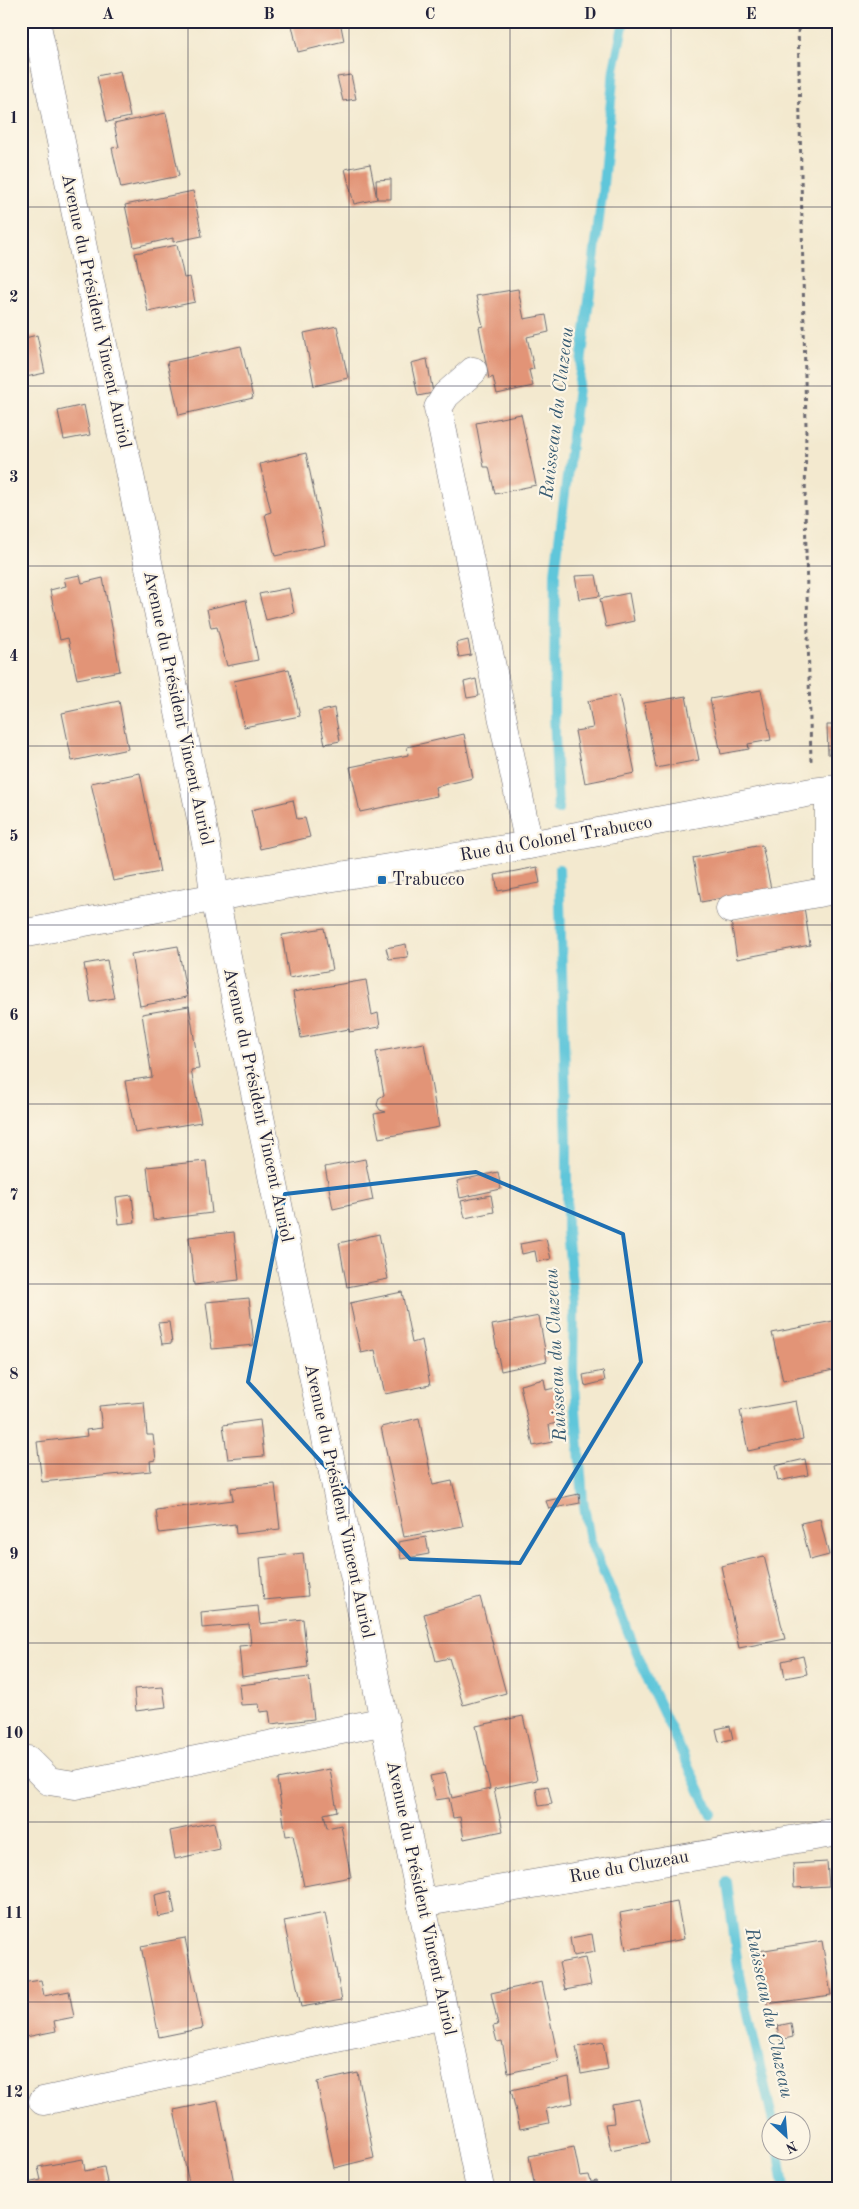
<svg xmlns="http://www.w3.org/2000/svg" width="859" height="2209" viewBox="0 0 859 2209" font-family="'Old Standard TT',serif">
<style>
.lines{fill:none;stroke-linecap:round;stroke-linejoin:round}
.stream{stroke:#5ec6da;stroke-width:10}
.building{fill:#e29477}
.minor-casing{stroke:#6b686f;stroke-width:29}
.major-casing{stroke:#6b686f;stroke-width:29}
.path{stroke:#6b686f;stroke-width:3;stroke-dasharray:4 4;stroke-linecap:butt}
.minor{stroke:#fff;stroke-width:28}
.major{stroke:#fff;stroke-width:28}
.marked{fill:none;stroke:#1f6fb2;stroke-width:4;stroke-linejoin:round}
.grid{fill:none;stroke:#22223b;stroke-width:1;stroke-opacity:0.55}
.poi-dot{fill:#1f6fb2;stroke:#fcf5e5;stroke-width:2}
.labels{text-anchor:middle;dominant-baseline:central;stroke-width:4.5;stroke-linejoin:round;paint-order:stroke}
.street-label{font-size:18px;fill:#22223b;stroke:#fcf5e5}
.poi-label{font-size:18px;fill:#22223b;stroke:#fcf5e5;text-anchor:start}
.water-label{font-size:19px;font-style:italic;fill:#375b73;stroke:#fcf5e5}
.neatline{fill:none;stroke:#22223b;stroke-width:2}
.grid-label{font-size:16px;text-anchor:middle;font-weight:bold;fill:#22223b}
</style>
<rect width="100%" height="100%" fill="#fcf5e5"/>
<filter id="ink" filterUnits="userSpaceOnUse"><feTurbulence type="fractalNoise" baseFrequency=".02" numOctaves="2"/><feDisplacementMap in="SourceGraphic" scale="10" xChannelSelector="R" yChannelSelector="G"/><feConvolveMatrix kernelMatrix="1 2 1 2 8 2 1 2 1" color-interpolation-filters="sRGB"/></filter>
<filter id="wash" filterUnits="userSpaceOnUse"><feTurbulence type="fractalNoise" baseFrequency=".0096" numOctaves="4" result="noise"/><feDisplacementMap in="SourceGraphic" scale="20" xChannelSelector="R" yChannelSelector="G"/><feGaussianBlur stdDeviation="1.12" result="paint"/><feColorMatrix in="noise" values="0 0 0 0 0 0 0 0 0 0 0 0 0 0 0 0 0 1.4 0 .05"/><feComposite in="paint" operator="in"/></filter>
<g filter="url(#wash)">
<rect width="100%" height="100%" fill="#f3e9cf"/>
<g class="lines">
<path class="stream" d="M558,810L554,711L555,573L602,195L614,69L624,21
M559,869L567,1142V1230L574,1304L573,1372L583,1500L590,1540L651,1687L711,1814
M727,1882L739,1975L773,2122
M779,2152L784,2188"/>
</g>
<g id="blocks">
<path class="building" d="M291,21H340L344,41L298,52Z
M120,71L130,117L107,122L97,76Z
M351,75L356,99L343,101L337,77Z
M166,113L179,176L121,188L112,148L119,147L114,124Z
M370,164L377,199L354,204L345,169Z
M391,179V199H377L376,180Z
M193,191L202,236L173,242V238L134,247L125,205Z
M21,237L27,258L21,259Z
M177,245L184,278L190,277L195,302L148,312L135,253Z
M518,289L524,319L546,315L549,332L527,337L534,369L529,370L533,386L497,394L493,377L489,379L479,327L483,326L476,296Z
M337,326L348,378L314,386L304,333Z
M37,335L45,373L21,378V339Z
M241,346L253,398L179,415L167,362Z
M427,359L433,393L418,396L411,363Z
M84,405L90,435L64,440L58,411Z
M521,414L536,485L495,494L489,467H484L476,423Z
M306,453L325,545L275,556L265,514L271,512L260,464Z
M80,575L82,583L103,578L120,671L77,679L68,638L60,640L50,590L66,586L64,578Z
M596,575L600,596L579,599L575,576Z
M289,588L294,613L266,620L259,594Z
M629,593L634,621L606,627L600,599Z
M246,600L258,660L227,666L217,627L211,628L207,609Z
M468,640L471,655L459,657L456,643Z
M289,669L300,716L244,727L234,681Z
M476,679L479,696L467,698L464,682Z
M761,690L771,740L748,744L749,749L721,754L710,699Z
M619,695L635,773L585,783L575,731L593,728L588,701Z
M686,696L699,760L656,768L644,703Z
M119,701L128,749L72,761L62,713Z
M334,708L340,741L325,744L318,712Z
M827,725H838V754H828Z
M464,734L473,778L435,787L437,796L360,812L350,767L408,755L407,747Z
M140,773L160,872L113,881L91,783Z
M293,800L297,819L305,818L310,837L260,849L251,810Z
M762,845L771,889L701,902L693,858Z
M537,867L540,883L498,891L495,875Z
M804,907L810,945L737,959L731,921Z
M324,928L332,970L289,978L282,935Z
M406,944L408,957L389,959L386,948Z
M178,946L187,997L140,1006L131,954Z
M107,960L114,998L91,1002L84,964Z
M366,980L372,1015L378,1013L380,1027L349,1032V1029L301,1038L293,992Z
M834,984H838V1052H835Z
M189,1006L199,1069L191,1070L201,1122L135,1133L125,1081L152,1077L142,1014Z
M424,1043L439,1127L379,1138L374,1114L386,1112L380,1110L377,1105L379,1098L384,1095L376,1052Z
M365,1159L373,1200L333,1209L325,1167Z
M206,1161L212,1213L153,1220L147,1167Z
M498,1172L501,1189L460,1198L457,1181Z
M132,1195L135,1222L119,1224L116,1197Z
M491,1195L494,1212L465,1218L461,1201Z
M234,1232L239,1280L194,1285L189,1237Z
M379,1234L388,1279L347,1287L339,1243Z
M546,1239L551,1259L537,1262L535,1251L522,1254L520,1244Z
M402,1292L412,1343L422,1340L430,1385L385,1394L375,1350L361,1353L350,1303Z
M249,1298L254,1345L212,1349L206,1302Z
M539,1316L547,1361L501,1371L492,1325Z
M838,1320V1369L783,1381L772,1333Z
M169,1322L172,1343L162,1344L158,1323Z
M603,1371L605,1381L585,1386L583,1375Z
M544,1379L546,1390L559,1387L564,1421L549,1425L552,1442L533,1446L520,1385Z
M796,1401L803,1439L748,1451L740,1411Z
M144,1402L147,1435H153L156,1460L150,1461L151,1471L42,1482L37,1442L87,1436L86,1430L102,1428L99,1406Z
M419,1418L433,1485L452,1481L463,1526L404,1537L381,1427Z
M260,1420L264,1456L228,1459L223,1425Z
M805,1459L808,1475L778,1481L775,1466Z
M275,1484L280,1529L236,1534L235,1524L159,1533L156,1510L233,1500L231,1488Z
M579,1494L580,1503L549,1509L546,1501Z
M820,1519L829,1555L810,1560L801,1523Z
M426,1537L429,1554L401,1559L398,1542Z
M303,1553L308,1596L264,1600L260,1558Z
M764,1556L785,1639L739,1648L721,1566Z
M480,1597L506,1693L463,1705L449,1658L436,1661L424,1614Z
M258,1606L260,1624L303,1619L308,1667L242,1677L239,1646L251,1645L249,1624L202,1628L201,1612Z
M803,1656L807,1674L785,1678L782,1661Z
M309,1677L314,1719L271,1724L269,1711L260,1712L259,1704L241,1705L239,1685Z
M163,1687L166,1707L136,1711L134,1689Z
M523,1716L537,1780L494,1789L503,1831L464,1839L460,1817L453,1818L449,1798L436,1800L430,1776L446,1773L452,1798L490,1789L476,1726Z
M730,1726L733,1739L719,1742L716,1729Z
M330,1769L337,1811L324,1814L327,1828L341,1825L351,1877L304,1886L293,1835L286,1836L277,1779Z
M548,1786L552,1804L539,1806L536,1788Z
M214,1822L220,1849L175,1859L170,1831Z
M827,1862L829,1886L794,1888L793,1864Z
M171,1891L175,1914L158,1917L155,1895Z
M677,1902L684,1939L626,1950L620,1913Z
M325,1913L342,2000L301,2007L284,1921Z
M592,1934L595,1952L573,1956L570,1938Z
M185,1938L203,2028L159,2037L141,1946Z
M822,1941L831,1995L767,2004L758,1951Z
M585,1958L591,1985L565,1990L559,1963Z
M41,1980L44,1996L69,1991L74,2017L54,2021L56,2031L21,2038V1983Z
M542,1982L559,2062L508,2073L502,2041L497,2042L493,2026L498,2025L491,1993Z
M791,2023L793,2037L780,2040L777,2026Z
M603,2042L608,2069L581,2074L576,2047Z
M358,2073L374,2158L334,2168L317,2082Z
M569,2077L573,2103L546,2109L549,2123L520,2129L511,2090Z
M639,2099L650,2142L611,2150L605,2124L614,2123L612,2104Z
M218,2101L235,2188H190L174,2110Z
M574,2147L580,2176L589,2175L591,2182L597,2181L599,2188H535L529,2156Z
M83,2159L85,2171L104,2167L108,2188H23V2184L41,2180L38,2167Z"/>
</g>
</g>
<g filter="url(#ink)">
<use href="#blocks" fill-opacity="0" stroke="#6b686f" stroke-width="1"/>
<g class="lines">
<g class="minor-casing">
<path id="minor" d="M473,371L446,395L438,408L529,845
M730,909L829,891V790
M21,934L243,892L529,845L812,792L838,789
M28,1760L49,1781L75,1785L385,1721
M421,1903L838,1832
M43,2101L444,2015"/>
</g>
<g class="major-casing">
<path id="major" d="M36,21L209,857L215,898L480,2188"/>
</g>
<path class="path" d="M798,21L806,427L805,508L811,761"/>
<use href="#minor" class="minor"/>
<use href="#major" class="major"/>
</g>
</g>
<path class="marked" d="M476,1172L623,1234L641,1362L520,1563L410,1559L248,1382L285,1194Z"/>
<path class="grid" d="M188,21V2188M349,21V2188M510,21V2188M671,21V2188M21,207H838M21,386H838M21,566H838M21,746H838M21,925H838M21,1104H838M21,1284H838M21,1464H838M21,1643H838M21,1822H838M21,2002H838"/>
<rect class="poi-dot" x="377" y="875" width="10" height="10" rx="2.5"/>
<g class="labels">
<g class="street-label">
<text transform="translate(96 311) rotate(78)">Avenue du Président Vincent Auriol</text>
<text transform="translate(178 708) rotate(78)">Avenue du Président Vincent Auriol</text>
<text transform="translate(556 839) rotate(-10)">Rue du Colonel Trabucco</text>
<text transform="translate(258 1105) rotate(78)">Avenue du Président Vincent Auriol</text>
<text transform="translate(339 1501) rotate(78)">Avenue du Président Vincent Auriol</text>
<text transform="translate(629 1867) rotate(-10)">Rue du Cluzeau</text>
<text transform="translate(421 1898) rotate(78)">Avenue du Président Vincent Auriol</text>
</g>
<g class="poi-label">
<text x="392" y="880">Trabucco</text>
</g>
<g class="water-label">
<text transform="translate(558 413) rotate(-83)">Ruisseau du Cluzeau</text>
<text transform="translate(557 1355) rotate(-93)">Ruisseau du Cluzeau</text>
<text transform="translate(768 2013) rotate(78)">Ruisseau du Cluzeau</text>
</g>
</g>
<rect width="859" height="2209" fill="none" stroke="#fcf5e5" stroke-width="55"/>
<g transform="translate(786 2136) rotate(154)"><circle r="24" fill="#fcf5e5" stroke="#a5a1a1"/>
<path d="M0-4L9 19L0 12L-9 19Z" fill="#1f6fb2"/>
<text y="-8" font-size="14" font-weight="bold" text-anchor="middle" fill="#22223b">N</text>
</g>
<rect x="28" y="28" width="804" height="2154" class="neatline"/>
<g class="grid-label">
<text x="108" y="19">A</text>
<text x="269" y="19">B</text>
<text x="430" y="19">C</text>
<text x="590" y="19">D</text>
<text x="751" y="19">E</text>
<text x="14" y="123">1</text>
<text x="14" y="302">2</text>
<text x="14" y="482">3</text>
<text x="14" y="661">4</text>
<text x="14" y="841">5</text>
<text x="14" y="1020">6</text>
<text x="14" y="1200">7</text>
<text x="14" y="1379">8</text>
<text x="14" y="1559">9</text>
<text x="14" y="1738">10</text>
<text x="14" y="1918">11</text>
<text x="14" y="2097">12</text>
</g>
</svg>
